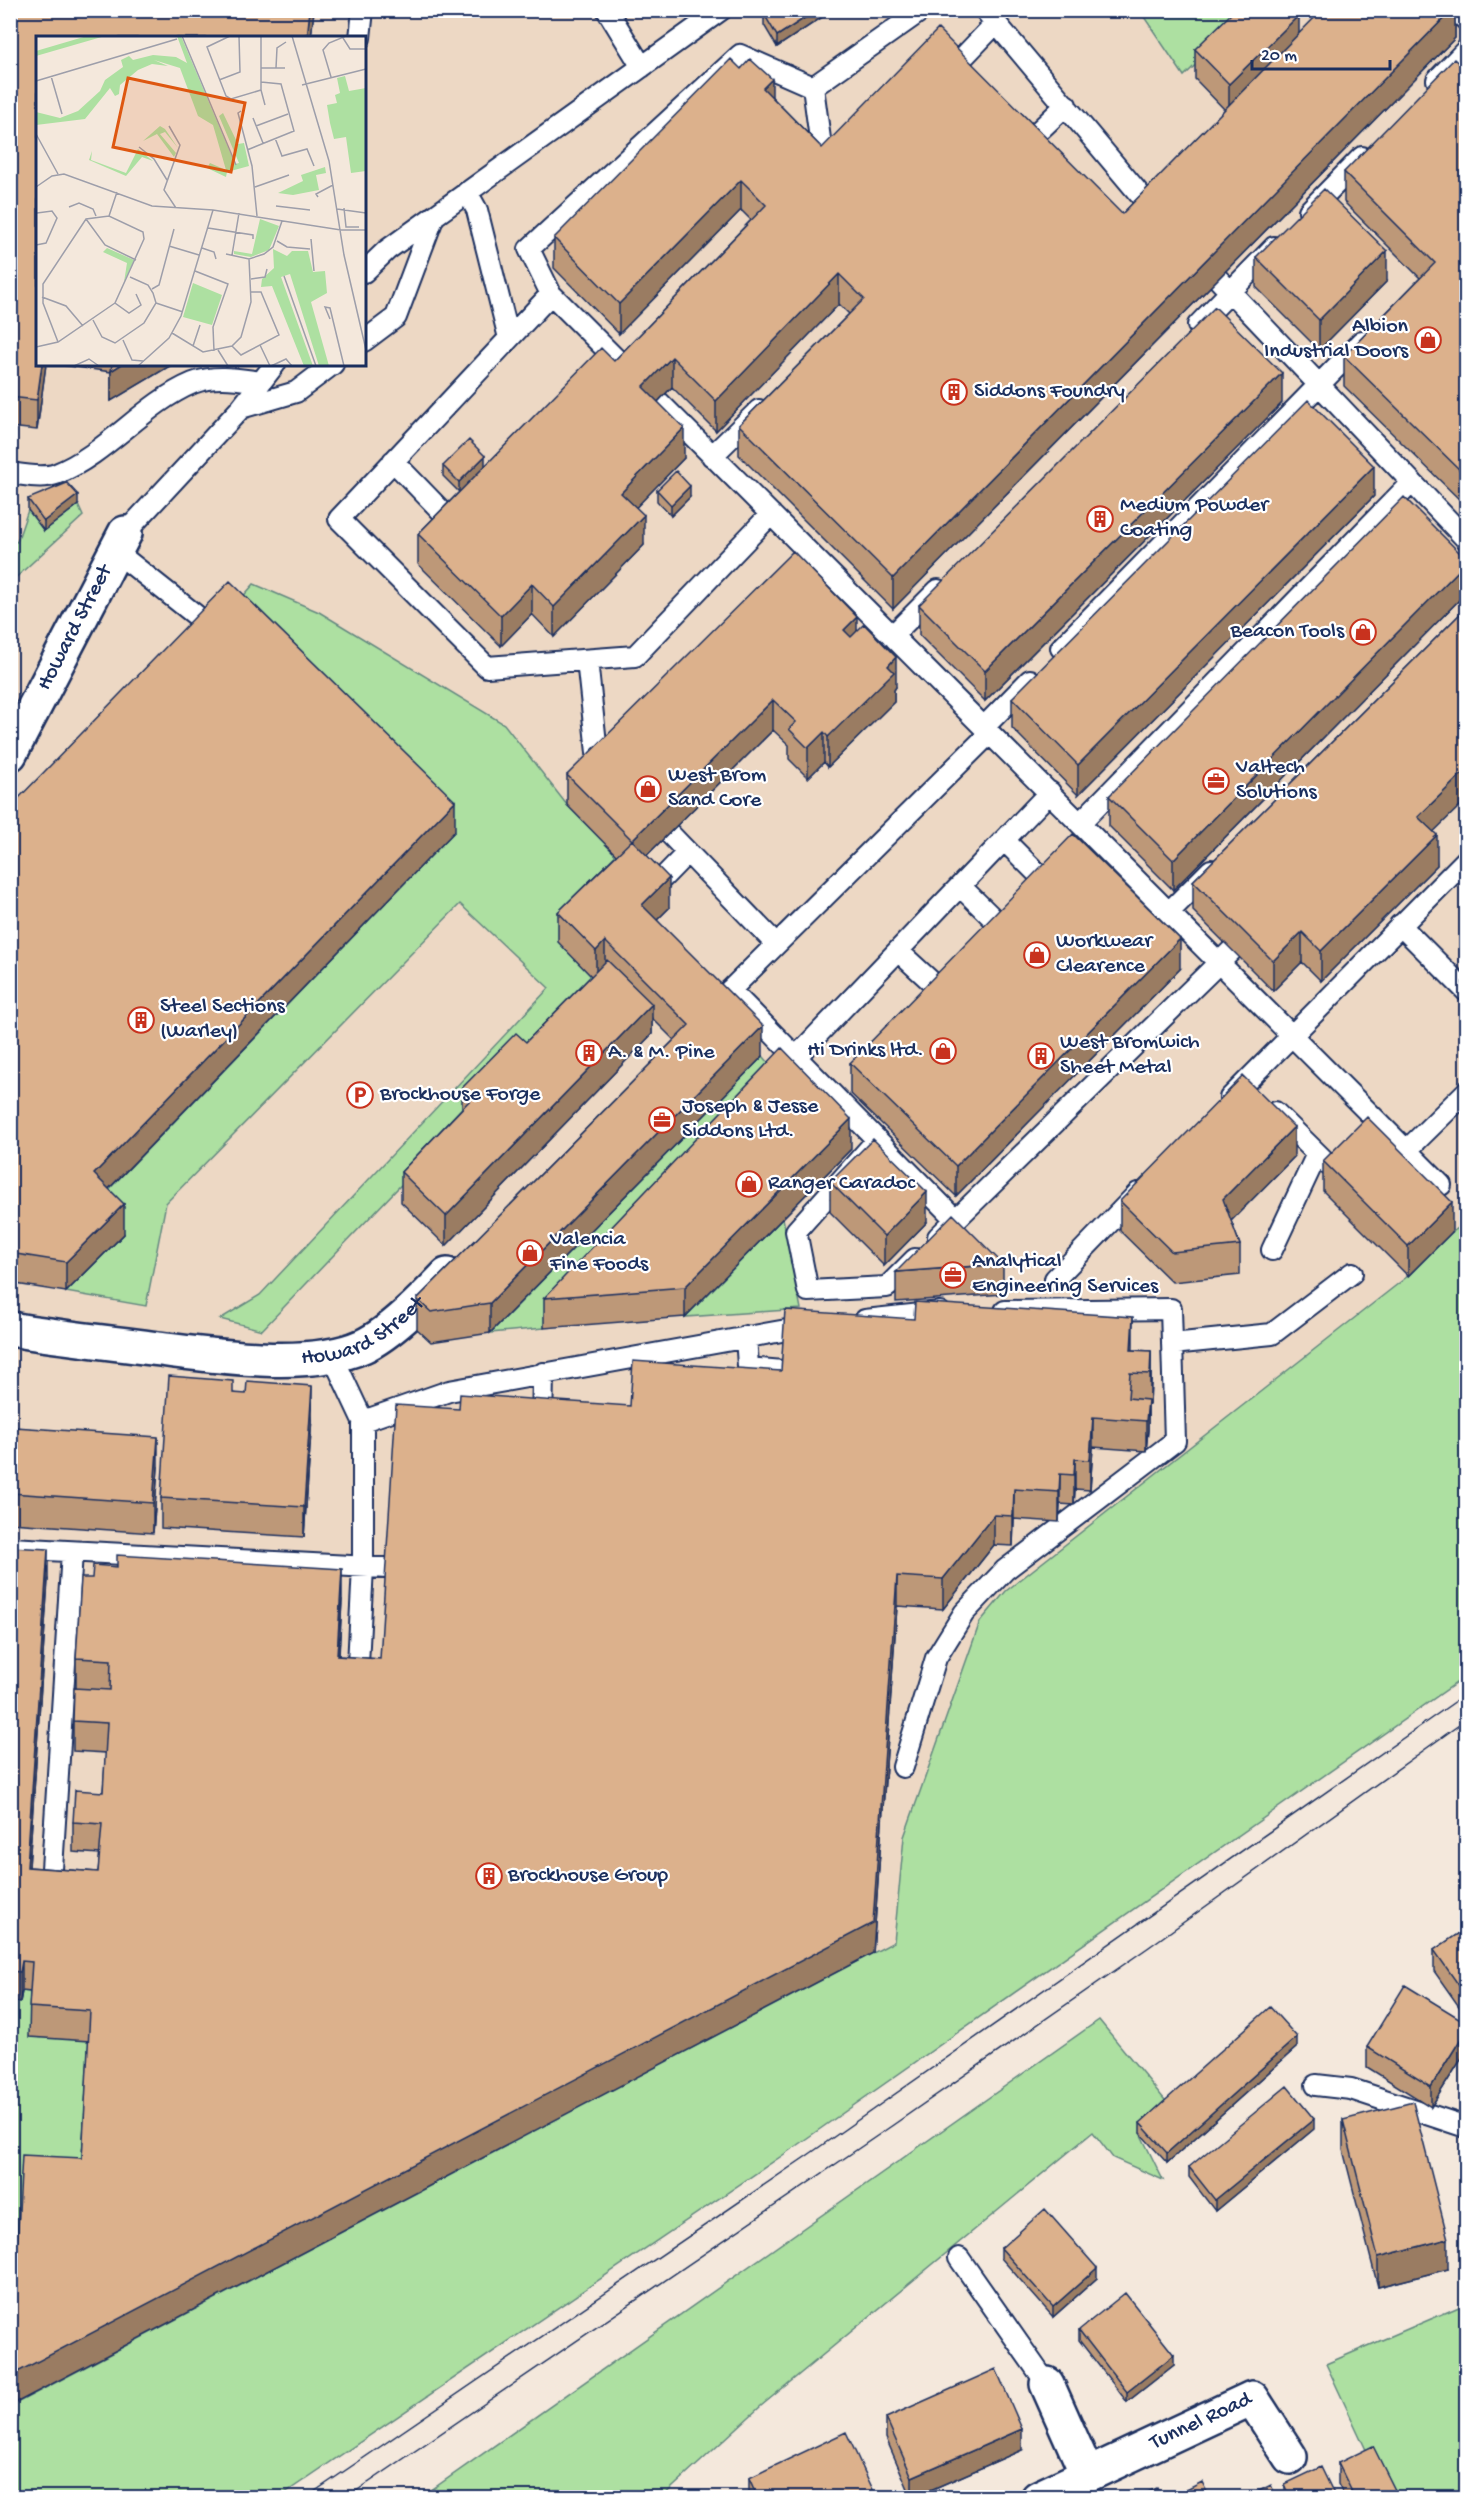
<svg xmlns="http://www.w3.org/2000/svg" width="1477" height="2508" viewBox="0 0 1477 2508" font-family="'Gochi Hand',sans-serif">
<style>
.built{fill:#edd8c4;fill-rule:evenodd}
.green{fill:#ade0a1;stroke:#648880;stroke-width:1.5}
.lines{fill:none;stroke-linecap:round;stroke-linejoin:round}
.lane-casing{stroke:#1b2f5e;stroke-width:24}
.street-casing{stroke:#1b2f5e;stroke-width:38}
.lane{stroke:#fff;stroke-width:20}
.street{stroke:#fff;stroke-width:33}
.tram{stroke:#1b2f5e;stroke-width:1.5}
.wall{fill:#bd9878;stroke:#1b2f5e;stroke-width:1.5}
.shaded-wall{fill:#9a7c62;stroke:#1b2f5e;stroke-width:1.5}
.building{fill:#dcb18c;stroke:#1b2f5e;stroke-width:1.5}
.labels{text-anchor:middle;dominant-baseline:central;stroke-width:4.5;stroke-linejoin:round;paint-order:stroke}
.poi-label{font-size:22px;fill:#1b2f5e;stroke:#fff;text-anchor:start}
.street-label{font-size:22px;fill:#1b2f5e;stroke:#fff}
.inset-road{fill:none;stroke:#9d9eaa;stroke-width:1.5}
.view{fill:#de5710;fill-opacity:0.15;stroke:#de5710;stroke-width:3}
.inset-edge{fill:none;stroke:#1b2f5e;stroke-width:3}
</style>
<rect width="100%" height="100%" fill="#f4e8dc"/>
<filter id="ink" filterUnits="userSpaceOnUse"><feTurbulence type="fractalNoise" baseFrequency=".0167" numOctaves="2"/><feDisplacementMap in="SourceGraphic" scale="12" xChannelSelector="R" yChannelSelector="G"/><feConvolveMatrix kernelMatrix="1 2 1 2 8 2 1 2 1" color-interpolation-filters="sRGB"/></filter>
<g filter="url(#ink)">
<path class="built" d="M11,11H1466V1223L1452,1232L1408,1276L904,1837L895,1941L11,2406ZM38,38H364V364H38Z"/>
<path class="green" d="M1140,11H1299L1280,25L1230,31L1184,76Z
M78,505L83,516L11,582V540L17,542L28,510L44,531Z
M254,584L319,612L504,724L567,805L632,870L596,981L262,1330L220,1319L260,1295L549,988L460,904L166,1203L146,1306L66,1292L124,1234L95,1204L230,611Z
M763,1056L782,1078L544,1328L490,1333Z
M783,1218L801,1309L685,1317Z
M1466,1223V1676L783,2155L279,2497L11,2498V2406L894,1942L904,1837L980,1622L1006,1591L1408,1276L1452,1232Z
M22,1991L32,1992L90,2041L82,2188L11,2402L10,2001L20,2002Z
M1099,2020L1169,2105L1140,2133L1163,2180L1113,2158L1093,2132L761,2406L662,2497L420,2498Z
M1466,2304V2497H1388L1326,2364Z"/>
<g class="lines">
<g class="lane-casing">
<path id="lane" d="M607,10L642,67
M922,10L813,87L740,55L529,249L551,294L1441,1185
M985,10L1157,215
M1456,10L1466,20
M360,38L363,10
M950,71L996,23
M1437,80L1466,50
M1024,145L1066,105
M810,165L822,154L813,87
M467,192L477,210L509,338
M1309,211L1362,157
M1200,260L1466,539
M364,272L387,250L721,10
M551,294L339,519L487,667L635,656L771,514
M1198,325L1274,247
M364,341L396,317L434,216
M241,408L296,392L333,364
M712,456L759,410
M393,461L456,526
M10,473C23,475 43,479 56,474C107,454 143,404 193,383C215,374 239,379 261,382
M125,533L241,408L275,364
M115,551L212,628
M892,636L938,590
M1061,648L1362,341
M587,660L599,771
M984,727L1030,680
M1080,823L1412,482
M669,833L776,944
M1004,840L1051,887
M960,886L1007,932
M651,890L687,853
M1169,912L1211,870
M1400,925L1466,991
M898,951L946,995
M730,990L955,1219
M711,1009L990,733
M796,1057L1050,792
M1230,1098L1466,860
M1275,1112L1339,1175
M877,1140L796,1231L808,1291L887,1287L915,1259
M1407,1150L1466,1092
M938,1237L1232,950
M1272,1250L1317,1154
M1055,1279L1138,1193
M865,1320L940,1312
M746,1336L750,1396
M1172,1344L1272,1334L1352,1273
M332,1355L363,1421V1567L357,1684
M748,1368L783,1371
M363,1421L449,1391L809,1326
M542,1427L543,1373
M10,1548L388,1568
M903,1767L936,1658L964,1613L1005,1570L1175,1441L1171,1309L1005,1311
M51,1885L72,1552
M1316,2085L1351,2089L1466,2127
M959,2258L1047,2384"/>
</g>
<g class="street-casing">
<g id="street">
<path id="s1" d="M10,754L125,533"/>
<path id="s2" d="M10,1329C57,1337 104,1342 151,1348C211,1355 308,1371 363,1346C391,1333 425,1298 447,1275"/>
<path d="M1047,2384L1087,2474"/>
<path id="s3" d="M1038,2498L1252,2398L1290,2457"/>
</g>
</g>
<use href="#lane" class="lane"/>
<use href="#street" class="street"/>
<path class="tram" d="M305,2498L808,2155L1466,1694
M346,2498L893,2125L1149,1947L1466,1720"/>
</g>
<path class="wall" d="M10,10H314L311,38H38V364H46L37,430L10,427Z
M770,10H833L777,47L764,25V14Z
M1452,10H1455V38L893,609L739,455V425L849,314L839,304L716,431L672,387L658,402L684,458L636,507L644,545L554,637L532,614L501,646L418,564V534L459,492L443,476V466H485L614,361L751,220L741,210L619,334L554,268V238L772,97L822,148L1122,214L1225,110L1195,79V49L1299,34Z
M1467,71V507L1344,386V356L1420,278L1344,202V172Z
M1256,257L1387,281L1319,350L1256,287Z
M55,364H173L111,401V372Z
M1282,403L985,701L919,635V605Z
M657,490L690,497L671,516L657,501Z
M1374,496L1078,795L1012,728V698Z
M28,499L78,505L44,531L28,510Z
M1467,560V592L1173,890L1109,826V796Z
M1467,607V799L1433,831L1437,865L1321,981L1302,962L1273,991L1193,911V881Z
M857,631L896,687L894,690V702L828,767L824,762L808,778L789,759V745L773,730L647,855L669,908L657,920L763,1056L490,1333L431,1342L417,1329V1299L674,1040L652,1018V1034L446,1246L401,1202V1172L462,1108V1088L526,1042L591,976L558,942V912L616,855L567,805V775Z
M10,807L455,831L109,1189L124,1234L66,1292L10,1283Z
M1180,969L956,1196L850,1093V1063Z
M1467,978V1016L1463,1012V982Z
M851,1149L685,1317L544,1328V1298Z
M1294,1157L1231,1221L1240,1245V1275L1172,1282L1120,1231V1201Z
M1323,1161L1452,1232L1408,1276L1323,1191Z
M830,1182L927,1222L884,1266L830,1212Z
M1003,1264V1294L896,1302V1272Z
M1133,1350L1151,1351V1381L1150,1404H1148V1430L1146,1451L1093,1447L1090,1490L1075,1489L1074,1505L1060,1504L1059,1522L1014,1519L1013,1546L994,1545L943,1609L897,1606L873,1953L82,2158L89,2041L29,2037L30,1992L22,1991L20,2002L10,2001V1547L48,1579L29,1867L98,1872L100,1854L73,1852V1822L103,1792L106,1753L73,1751V1721L76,1688V1658L342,1600L339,1656L380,1659L459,1409L630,1406L781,1371Z
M233,1393L312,1416L304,1537L161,1528V1498Z
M158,1467L153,1533L11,1523V1493Z
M1467,1928V2018L1434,1971V1950Z
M1467,2023V2050L1431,2107L1367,2067V2047Z
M1297,2047L1167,2163L1140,2133V2123Z
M1343,2120L1448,2269L1378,2287L1343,2150Z
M1314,2129L1215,2211L1189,2177V2167Z
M1001,2248L1097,2278L1053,2317L1001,2258Z
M1079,2330L1174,2365L1127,2402L1079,2340Z
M886,2418L1022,2450L912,2498L886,2438Z
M1338,2463L1399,2498H1345L1338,2484Z
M749,2478L875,2498H749Z
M1285,2484L1336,2498H1285Z"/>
<path class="shaded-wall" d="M310,10H314L311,38H307Z
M817,10H833L777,47V36Z
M1452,10H1455V38L893,609V578Z
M1299,15V45L1229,114V84Z
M772,79V109L763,88Z
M741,180V210L619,334V304Z
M1387,251V281L1319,350V320Z
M839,274V304L716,431V401Z
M672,357V387L643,417V387Z
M42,364H46L37,430V400Z
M122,364H173L111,401V371Z
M1282,373V403L985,701V671Z
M684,428V458L621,523V493Z
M485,456V467L459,493V482Z
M1374,466V496L1078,795V765Z
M690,486V497L671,516V505Z
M78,495V505L44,531V521Z
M644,515V545L554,637V607Z
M1467,562V592L1173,890V860Z
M532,584V614L501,646V616Z
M857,617V647L844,630Z
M896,657V687L894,690V702L828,767V737L888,666Z
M773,700V730L632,870V840Z
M824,732V762L808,778V748Z
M1467,769V799L1418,847V817Z
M455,801V831L94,1204V1174Z
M1437,835V865L1321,981V951Z
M669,878V908L642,935V905Z
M1302,932V962L1273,991V961Z
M1180,939V969L956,1196V1166Z
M605,941V972L596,981V951Z
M652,1004V1034L446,1246V1216Z
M763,1026V1056L490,1333V1303Z
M851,1119V1149L685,1317V1287Z
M1294,1127V1157L1223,1229V1199Z
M927,1192V1222L884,1266V1236Z
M1452,1202V1232L1408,1276V1246Z
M124,1204V1234L66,1292V1262Z
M1133,1317V1347L1132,1373L1131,1350Z
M1151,1351V1381L1150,1404V1374Z
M312,1386V1416L304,1537V1507Z
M1148,1400V1430L1146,1451V1421Z
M1093,1417V1447L1090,1490V1460Z
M158,1437V1467L153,1533V1503Z
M1075,1459V1489L1074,1505V1475Z
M1060,1474V1504L1059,1522V1492Z
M1014,1489V1519L1013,1546V1516Z
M994,1515V1545L943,1609V1579Z
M48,1549V1579L27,1897V1867Z
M342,1569V1600L337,1686V1656Z
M897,1576V1606L873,1953L10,2406V2376Z
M22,1961V1991L20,2002V1972Z
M1467,2029V2050L1431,2107V2087Z
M1297,2037V2047L1167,2163V2153Z
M1314,2119V2129L1215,2211V2200Z
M1448,2239V2269L1378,2287V2257Z
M1097,2268V2278L1053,2317V2307Z
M1174,2355V2365L1127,2402V2392Z
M1022,2429V2450L912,2498V2477Z"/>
<path class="building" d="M10,10H310L307,38H38V364H42L37,400L10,397Z
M770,10H817L777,36L764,14Z
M1235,10H1294L1299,15L1229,84L1195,49Z
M1322,10H1452L893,578L739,425L864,299L839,274L716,401L672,357L643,387L684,428L621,493L644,515L554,607L532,584L501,616L418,534L601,348L614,361L766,205L741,180L619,304L554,238L731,59L741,69L750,59L772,79L763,88L822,148L938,29L1122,214Z
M1454,59L1467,71V477L1344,356L1435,263L1344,172Z
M1324,189L1387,251L1319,320L1256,257Z
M1215,307L1282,373L985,671L919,605Z
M112,364H122L111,371Z
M1308,400L1374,466L1078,765L1012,698Z
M469,440L485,456L459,482L443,466Z
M676,471L690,486L671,505L657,490Z
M67,483L78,495L44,521L28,499Z
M1404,497L1467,560V562L1173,860L1109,796Z
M793,551L857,617L844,630L851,637L864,624L896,657L888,666L894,672L828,737L824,732L808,748L789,729L796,722L773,700L632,840L567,775Z
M230,581L455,801L94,1174L124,1204L66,1262L10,1253V807Z
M1467,607V769L1418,817L1437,835L1321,951L1302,932L1273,961L1193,881Z
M1073,834L1180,939L956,1166L850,1063Z
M632,840L669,878L642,905L763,1026L490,1303L431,1312L417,1299L689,1025L605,941L596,951L558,912Z
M607,960L652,1004L446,1216L401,1172L472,1098L462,1088L516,1033L526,1042Z
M1467,978V985L1463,982Z
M782,1048L851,1119L685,1287L544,1298Z
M1243,1076L1294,1127L1223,1199L1240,1245L1172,1252L1120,1201Z
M1367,1117L1452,1202L1408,1246L1323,1161Z
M873,1139L927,1192L884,1236L830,1182Z
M953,1214L1003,1264L896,1272Z
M915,1302L1133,1317L1131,1350L1151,1351L1150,1374L1130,1373L1128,1398L1148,1400L1146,1421L1093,1417L1090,1460L1075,1459L1074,1475L1060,1474L1059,1492L1014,1489L1013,1516L994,1515L943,1579L897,1576L873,1923L10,2376L22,2155L82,2158L90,2011L29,2007L32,1962L22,1961L20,1972L10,1971V1547L48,1549L27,1867L98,1872L102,1824L73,1822L75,1790L103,1792L107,1723L73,1721L74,1688L110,1690L111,1660L76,1658L81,1578H92L93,1565L117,1567V1555L342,1569L337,1656L380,1659L396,1405L459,1409L460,1394L630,1406L633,1361L781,1371L785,1310L914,1319Z
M169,1376L233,1381V1393L246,1394L247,1381L312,1386L304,1507L161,1498Z
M15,1427L158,1437L153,1503L11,1493Z
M1467,1928V1997L1434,1950Z
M1405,1985L1467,2023V2029L1431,2087L1367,2047Z
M1270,2007L1297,2037L1167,2153L1140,2123Z
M1287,2086L1314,2119L1215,2200L1189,2167Z
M1413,2102L1448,2239L1378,2257L1343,2120Z
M1045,2209L1097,2268L1053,2307L1001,2248Z
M1125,2293L1174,2355L1127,2392L1079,2330Z
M996,2369L1022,2429L912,2477L886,2418Z
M846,2432L875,2494L868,2498H758L749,2478Z
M1373,2446L1399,2498H1355L1338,2463Z
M1321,2467L1336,2498H1291L1285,2484Z
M1202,2482L1210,2498H1174L1173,2497Z
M1271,2485L1277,2498H1245Z
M1157,2488L1161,2498H1134Z
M1092,2493L1094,2498H1083Z"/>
</g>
<defs>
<g id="shop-ring" transform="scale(1.35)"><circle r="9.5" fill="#fff" stroke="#c8321e" stroke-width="1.5"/><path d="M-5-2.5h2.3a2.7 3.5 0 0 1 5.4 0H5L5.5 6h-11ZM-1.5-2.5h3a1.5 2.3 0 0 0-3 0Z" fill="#c8321e"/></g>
<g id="building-ring" transform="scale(1.35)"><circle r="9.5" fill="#fff" stroke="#c8321e" stroke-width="1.5"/><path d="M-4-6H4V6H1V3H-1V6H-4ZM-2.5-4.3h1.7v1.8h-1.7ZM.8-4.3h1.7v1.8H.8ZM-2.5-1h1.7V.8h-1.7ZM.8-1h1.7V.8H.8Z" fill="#c8321e"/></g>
<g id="office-ring" transform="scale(1.35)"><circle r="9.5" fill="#fff" stroke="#c8321e" stroke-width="1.5"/><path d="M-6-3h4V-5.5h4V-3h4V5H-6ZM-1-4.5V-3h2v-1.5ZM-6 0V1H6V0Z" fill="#c8321e"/></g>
<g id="parking-ring" transform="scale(1.35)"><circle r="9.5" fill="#fff" stroke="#c8321e" stroke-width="1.5"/><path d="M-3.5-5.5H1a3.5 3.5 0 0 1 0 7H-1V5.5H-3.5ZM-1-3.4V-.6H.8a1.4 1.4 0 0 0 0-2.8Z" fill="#c8321e"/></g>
</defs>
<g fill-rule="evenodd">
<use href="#shop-ring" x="1428" y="340"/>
<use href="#building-ring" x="954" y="392"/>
<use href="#building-ring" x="1100" y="519"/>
<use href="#shop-ring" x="1363" y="632"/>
<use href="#office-ring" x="1216" y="781"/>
<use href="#shop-ring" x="648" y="789"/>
<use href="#shop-ring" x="1037" y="955"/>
<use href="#building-ring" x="141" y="1020"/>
<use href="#shop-ring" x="943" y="1051"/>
<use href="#building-ring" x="589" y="1053"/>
<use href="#building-ring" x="1041" y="1056"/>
<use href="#parking-ring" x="360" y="1095"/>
<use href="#office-ring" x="662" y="1120"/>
<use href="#shop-ring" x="749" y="1184"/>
<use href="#shop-ring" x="530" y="1253"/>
<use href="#office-ring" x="953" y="1275"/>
<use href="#building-ring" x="489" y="1876"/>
</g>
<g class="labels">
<g class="poi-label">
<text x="1408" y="327" text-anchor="end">Albion<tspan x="1408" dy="25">Industrial Doors</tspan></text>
<text x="974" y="392">Siddons Foundry</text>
<text x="1120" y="506">Medium Powder<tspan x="1120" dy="25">Coating</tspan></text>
<text x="1344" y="632" text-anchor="end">Beacon Tools</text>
<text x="1236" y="768">Valtech<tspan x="1236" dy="25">Solutions</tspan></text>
<text x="668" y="776">West Brom<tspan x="668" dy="25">Sand Core</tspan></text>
<text x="1056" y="942">Workwear<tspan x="1056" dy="25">Clearence</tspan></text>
<text x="160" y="1007">Steel Sections<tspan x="160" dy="25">(Warley)</tspan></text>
<text x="1060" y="1043">West Bromwich<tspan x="1060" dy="25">Sheet Metal</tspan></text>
<text x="924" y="1051" text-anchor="end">Hi Drinks ltd.</text>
<text x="608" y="1053">A. &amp; M. Pine</text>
<text x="380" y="1095">Brockhouse Forge</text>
<text x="682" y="1107">Joseph &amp; Jesse<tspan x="682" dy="25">Siddons Ltd.</tspan></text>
<text x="768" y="1184">Ranger Caradoc</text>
<text x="550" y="1240">Valencia<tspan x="550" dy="25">Fine Foods</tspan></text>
<text x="972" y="1262">Analytical<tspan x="972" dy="25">Engineering Services</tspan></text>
<text x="508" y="1876">Brockhouse Group</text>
</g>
<g class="street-label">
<text stroke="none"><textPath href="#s1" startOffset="142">Howard Street</textPath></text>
<text stroke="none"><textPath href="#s2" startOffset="362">Howard Street</textPath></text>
<text stroke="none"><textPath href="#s3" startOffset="180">Tunnel Road</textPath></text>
</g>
</g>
<g transform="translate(36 36)">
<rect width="330" height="330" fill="#f4e8dc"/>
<path d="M51,0H69L0,20V15ZM141,0H145L199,128L203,127L183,80L187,77L202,108L208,107L213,130L191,136L190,141L171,132L174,127L190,134L177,89L162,80L144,32L118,24L132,30L116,28L102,34L84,49L83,58L79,60L74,52L49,83L0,89V76L24,82L42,75L64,55L69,44L87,31L85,24L93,20L97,24L117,19L140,21L151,27ZM309,40L313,55L330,52V135L315,137L310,101L298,103L294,87L291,69L301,67L299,59L304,57L301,42ZM124,90L129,93L142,112L129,96L124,98L140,117L138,121L121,98L107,105ZM102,113L117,125L106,121L90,140L53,124L56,115L55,124L90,137ZM289,131L290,137L280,139L283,154L257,159L242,157L267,145L265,139ZM224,183L243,190L233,214L215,221L198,218V215L216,218ZM71,212L98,224L88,246L91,227L67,216ZM237,213L251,220L256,215H272L277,236L289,235L291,257L275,266L293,330H283L254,238L245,241L277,330H268L236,250L225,251L226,243L238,232ZM157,247L186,259L176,289L147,281Z" fill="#ade0a1"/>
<path class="inset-road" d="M146,0L200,129M194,0L171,11L190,60L195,63L225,54L229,69M256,0L293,125L308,219L330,314M307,2L314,13H330M225,32H249M240,32L241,12L250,6M15,40L26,78M295,41L287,14L293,7L310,0M183,44L204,36L203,0M0,45L141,3M266,49L330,33M225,54V0M205,75L202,77L216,130L221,180M217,82L227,107M133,90L144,109L128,154L140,172M220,90L252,78M0,98L22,138M239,102L246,120L271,113L278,130M103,111L118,123L131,144M211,114L258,95L245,48L225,46M0,151L16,140L28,138L116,170L177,174L305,194H330M219,151L253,139M282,161L280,158L297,149M240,170L274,174M33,171L43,167L57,173L60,180M308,172L310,191H323M301,173L330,177M73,180L81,156M50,183L69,209L100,224M172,192L217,199V203M275,203L278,235M241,205L251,211L274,213M0,209L10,207L21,182L16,175L1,177M133,210L163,219M166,212L178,216L180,223M190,218L213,223L228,218L237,211L246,185M196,219L203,177M159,235L192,248L177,291L178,315M248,240L280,330M215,243L229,241L231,233M116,253L123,249L138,193M6,261L30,270L47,290M120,267L147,276M294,283L289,271L294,272L308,330M57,284L66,301L79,307L108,287L120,267L117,257L112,249L94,241M136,297L167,316L196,310L205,301L215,266L213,223M87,304L96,324L107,325M22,306L7,267V248L50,183L73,180L107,196L108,203L79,267L93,277L105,269L100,258M224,309L234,330M157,310L164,289M196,310L205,319L243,299L225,256H215M0,311L22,306L79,267M182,314L192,330M38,330L53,323L63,330M102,330L133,302L145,280L177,174M235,330L250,323L256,330"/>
<path class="view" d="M92,42L209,67L195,136L77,111Z"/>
<rect width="330" height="330" class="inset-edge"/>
</g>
<rect width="1477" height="2508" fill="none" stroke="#fff" stroke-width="36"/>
<rect x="18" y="18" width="1441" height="2472" fill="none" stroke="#1b2f5e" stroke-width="2" filter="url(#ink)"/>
<path d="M1252 60v9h138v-9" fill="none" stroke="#1b2f5e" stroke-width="3"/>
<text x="1261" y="60" font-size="18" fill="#1b2f5e" stroke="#ffffff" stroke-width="4.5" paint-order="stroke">20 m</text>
</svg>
